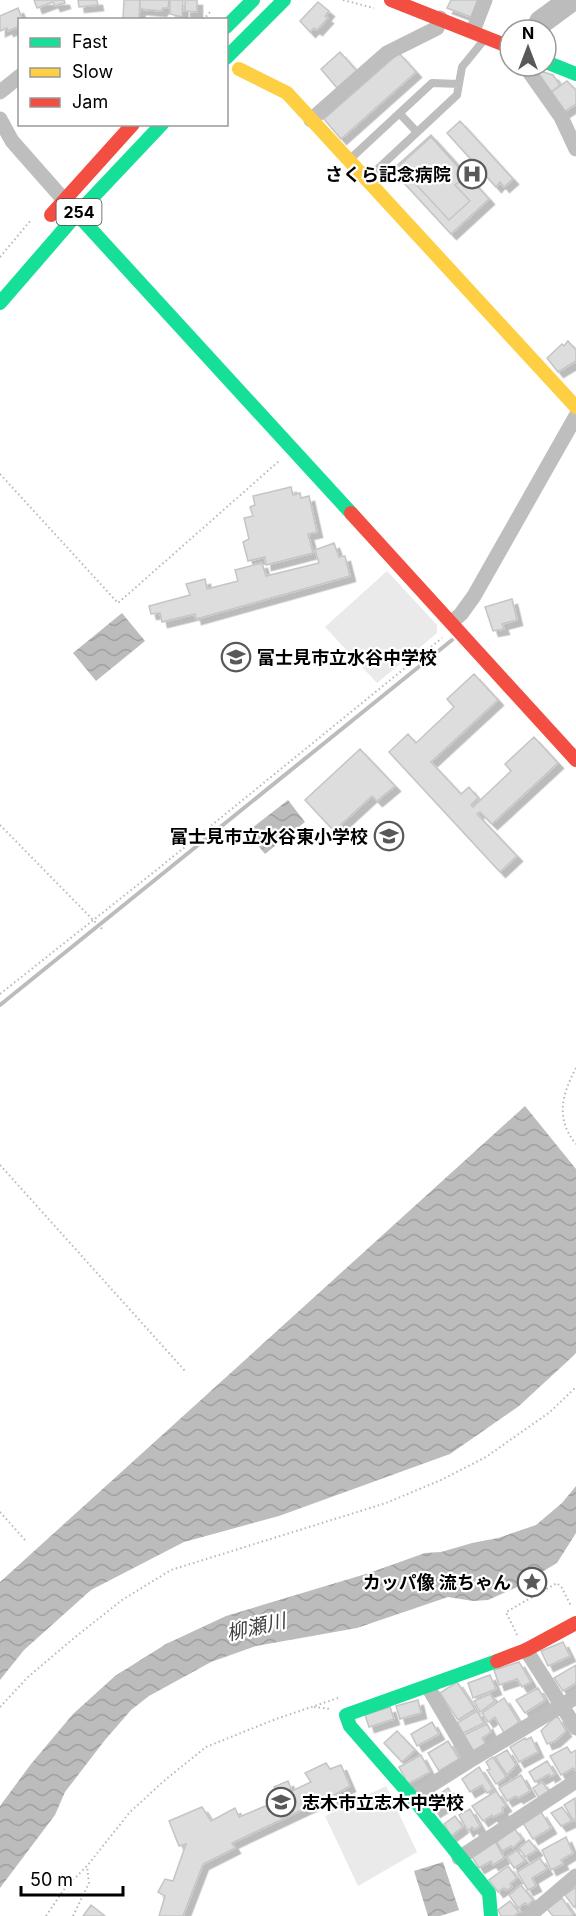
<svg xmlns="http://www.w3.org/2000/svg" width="576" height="1916" viewBox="0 0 576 1916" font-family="Inter,'Noto Sans JP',sans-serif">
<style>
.garden{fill:#eaeaea}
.water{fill:url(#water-waves)}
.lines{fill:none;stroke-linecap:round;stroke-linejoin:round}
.stream{stroke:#bcbcbc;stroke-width:4}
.river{stroke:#bcbcbc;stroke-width:24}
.building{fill:#ddd;stroke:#c5c5c5;stroke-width:1.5;filter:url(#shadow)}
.path{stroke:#b8b8b8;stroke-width:2;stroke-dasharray:1.5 3;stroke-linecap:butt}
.lane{stroke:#bebebe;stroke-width:8}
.street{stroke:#bebebe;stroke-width:15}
.fast{stroke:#16e098;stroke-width:14}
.slow{stroke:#ffcf43;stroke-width:14}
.jam{stroke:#f24e42;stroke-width:14}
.labels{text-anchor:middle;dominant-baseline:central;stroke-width:4.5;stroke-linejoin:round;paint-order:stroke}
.shield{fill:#fff;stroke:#4c4c4c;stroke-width:1.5}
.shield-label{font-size:16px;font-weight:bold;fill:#000}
.poi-label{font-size:18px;font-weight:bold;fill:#000;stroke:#fff;text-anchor:end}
.water-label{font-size:20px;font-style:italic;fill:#414141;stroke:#fff}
</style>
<defs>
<pattern id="water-waves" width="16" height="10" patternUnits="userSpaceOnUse" patternTransform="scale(1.5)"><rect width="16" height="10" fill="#bcbcbc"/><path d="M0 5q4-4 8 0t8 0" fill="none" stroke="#a0a0a0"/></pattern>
<filter id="shadow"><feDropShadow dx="5.5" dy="5.5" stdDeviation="0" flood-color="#0004"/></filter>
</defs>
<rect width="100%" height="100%" fill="#fff"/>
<path class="garden" d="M387,571L437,625V633L377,683L325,627Z
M386,1786L417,1852L358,1886L325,1816Z"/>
<path class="water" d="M122,613L145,641L96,681L73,653Z
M288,800L305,822L265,854L247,832Z
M525,1106L576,1169V1353L571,1358L519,1406L450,1454L279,1516L184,1542L91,1590L24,1650L0,1680V1582Z
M576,1486V1533L557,1563L515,1588L488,1600L473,1601L448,1597L357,1628L256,1646L211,1662L149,1696L131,1710L105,1740L65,1792L55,1815L0,1888V1806L31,1764L73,1714L115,1676L166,1644L226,1616L369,1573L425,1553L441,1552L472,1543L498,1538L536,1525L562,1503Z
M443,1862L459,1910L440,1916H428L414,1871Z"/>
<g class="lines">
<path class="stream" d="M0,1005L452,640"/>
<path class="river" d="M541,22L571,0"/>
</g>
<path class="building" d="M34,0H64L65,3L55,6L53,2L37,8Z
M78,0H97L98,5L79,7Z
M124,0H140L139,18L123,19Z
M140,0H169L168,8H163L161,11L140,9Z
M170,0H183L182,17L170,14Z
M185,0H197V12L185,11Z
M451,0H478L471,17L447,8Z
M318,2L329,11L325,16L328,18L317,30L314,28L310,32L300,21Z
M18,8L23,20H20V29L18,30L17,27L8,31L7,28L0,31V16Z
M340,52L357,71L337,88L321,69Z
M399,53L416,72L341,139L324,119Z
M537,70L553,75L560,85L551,92L537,75Z
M567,81L576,90V104L564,112L550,93Z
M460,121L513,179L504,187L500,182L496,187L447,133Z
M431,135L489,199L451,234L392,170Z
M431,137L466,176L455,185L470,201L449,220L399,166Z
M568,341L576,350V361L558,372L547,358L562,344L564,346Z
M291,487L293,495L300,493L301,498L309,496L317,532L308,534L313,553L266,565L265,557L248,561L243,542L249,539L244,518L253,516L250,507L255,505L253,496Z
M334,543L339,557L345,556L350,576L196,619L195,614L162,622L160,613L151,614L149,606L190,595L186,584L205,579L207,589L238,581L235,570L262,563L266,576L319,563L315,550Z
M512,599L517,620L502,624L504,629L493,631L485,607Z
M474,674L498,700L431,762L461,794L469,787L478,798L471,805L473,807L511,771L505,764L534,737L558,763L492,824L480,812L477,814L517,856L500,872L389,752L408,734L416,743L454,707L447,699Z
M360,749L395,786L377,801L372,796L334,831L305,800Z
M563,1642L570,1656L548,1666L541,1651Z
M519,1662L531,1682L522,1687L517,1679L499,1685L494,1670Z
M576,1665V1683L563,1691L554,1678Z
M490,1675L496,1689L473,1698L468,1683Z
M457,1682L475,1709L458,1720L440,1693Z
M538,1688L545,1700L525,1713L516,1700Z
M490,1694L495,1701L480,1712L474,1701Z
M504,1698L519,1722L504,1733L495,1717L488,1722L482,1713Z
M418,1700L421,1713L400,1719L396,1706Z
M390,1707L394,1719L369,1727L365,1715Z
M477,1711L484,1723L463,1733L457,1723Z
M555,1717H558L566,1731L555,1741L547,1744L541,1731Z
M432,1722L439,1734L417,1746L411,1734Z
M487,1724L491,1732L482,1738L486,1745L472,1753L462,1736Z
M397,1731L415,1750L402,1762L384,1743Z
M531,1737L538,1752L519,1762L510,1747L525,1738L526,1740Z
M448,1741L459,1759L439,1771L428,1753Z
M567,1747L571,1753L576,1750V1771L573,1768L561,1775L550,1756Z
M507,1750L516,1765L507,1775L495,1757Z
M421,1755L430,1772L408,1784L399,1767Z
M493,1757L505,1775V1778L496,1784L487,1770L490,1769L486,1762Z
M547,1761L555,1774L550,1777L549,1774L535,1782L529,1772Z
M326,1763L330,1769L341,1765L350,1786L334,1795L337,1801L323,1806L319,1802L232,1843L235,1848L203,1864L183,1916H159L165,1896L158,1892L165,1879L173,1881L186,1844L179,1846L169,1821L202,1807L211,1821L235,1808L239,1817L280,1800L274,1787L288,1781L292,1791L311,1782L305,1773Z
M479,1767L493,1789L487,1793L482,1785L470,1792L462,1779Z
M521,1775L530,1791L518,1798L516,1796L507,1801L499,1788Z
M542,1782L549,1791L539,1798L533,1788Z
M448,1788L455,1799L435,1812L429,1802Z
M496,1791L506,1806L502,1808L503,1812L493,1817L492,1815L483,1821L472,1806Z
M575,1798L576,1818L573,1820L564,1805Z
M562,1807L572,1821L561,1826L551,1813Z
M470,1809L480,1826L474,1830L472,1827L468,1831L459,1815Z
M541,1812L551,1828L533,1839L523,1823Z
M455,1816L463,1827L451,1836L444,1824Z
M514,1828L522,1839L513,1848L511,1846L502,1851L497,1842Z
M566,1837L573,1853L561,1860L563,1864L551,1870L542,1850Z
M529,1840L537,1850L525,1857L519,1848Z
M495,1841L504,1858L493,1865L491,1861L479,1868L471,1855Z
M517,1850L525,1861L514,1868L507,1857Z
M540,1858L547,1869L532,1878L536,1886L528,1890L517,1872Z
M508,1866L517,1878L510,1884L512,1887L507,1890L504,1888L498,1892L489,1880Z
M521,1885L533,1900L528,1905L525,1903L518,1908L509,1895Z
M576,1887V1905L574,1907L565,1895Z
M562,1898L573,1914L571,1916H553L547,1909Z
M510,1901L519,1912L514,1916H501L498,1910Z
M91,1905L105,1916H83Z"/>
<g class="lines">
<path class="path" d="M343,0L374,8
M203,20L210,12
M0,257L31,220
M0,474L118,603L279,461
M0,825L103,930
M0,994L159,868L442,638
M576,1068C562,1094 555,1119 576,1144
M0,1165L186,1372
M0,1512L25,1540
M526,1585L532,1596
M517,1635L506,1612L557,1583L562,1588L571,1606
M0,1707L28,1677L74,1638L122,1600L171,1570L386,1503L441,1480L486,1457L550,1412L576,1387
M314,1707L330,1709
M46,1916L65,1888L87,1866L130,1812L165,1780L206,1747L276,1719L338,1698
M73,1916L89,1883L87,1866"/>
<path class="lane" d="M400,114L417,132
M349,160L432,83L459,84
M367,179L457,95L462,67L484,40"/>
<path class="street" d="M473,31L485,0
M525,66L561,117L576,149
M0,92L20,76
M0,119L12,141L64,200
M311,120L387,53L437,28L440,18
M452,622L461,614L474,596L576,416
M526,1650L576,1728
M428,1687L471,1760
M412,1797L471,1760L576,1697
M459,1858L576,1781
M529,1916L576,1876"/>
<path class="fast" d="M226,27L253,0
M226,58L284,0
M546,62L576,74
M77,214L351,513
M0,303L77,214L162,124
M491,1916L489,1893L412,1797L350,1726L346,1715L497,1661"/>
<path class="slow" d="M239,69L287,93L576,407"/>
<path class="jam" d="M391,0L510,47
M51,215L133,124
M351,513L576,760
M497,1661L526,1650L576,1623"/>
</g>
<defs>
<g id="hospital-ring" transform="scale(1.5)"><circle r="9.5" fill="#fff" stroke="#595959" stroke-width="1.5"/><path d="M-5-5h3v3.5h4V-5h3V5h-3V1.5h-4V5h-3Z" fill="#595959"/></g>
<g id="school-ring" transform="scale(1.5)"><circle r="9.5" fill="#fff" stroke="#595959" stroke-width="1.5"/><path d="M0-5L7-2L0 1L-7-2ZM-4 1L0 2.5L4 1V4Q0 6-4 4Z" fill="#595959"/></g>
<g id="sight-ring" transform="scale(1.5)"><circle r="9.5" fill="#fff" stroke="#595959" stroke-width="1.5"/><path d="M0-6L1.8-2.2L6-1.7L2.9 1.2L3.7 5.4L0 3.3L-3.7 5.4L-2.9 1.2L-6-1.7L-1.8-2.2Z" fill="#595959"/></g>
</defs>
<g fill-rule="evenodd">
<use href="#hospital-ring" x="472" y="174"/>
<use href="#school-ring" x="236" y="657"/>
<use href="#school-ring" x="389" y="836"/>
<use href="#sight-ring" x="532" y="1582"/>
<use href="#school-ring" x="281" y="1802"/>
</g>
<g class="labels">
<rect class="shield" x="56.5" y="199" width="45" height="26" rx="4.5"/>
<g class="shield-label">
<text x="79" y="212">254</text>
</g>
<g class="poi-label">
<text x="451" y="174">さくら記念病院</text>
<text x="257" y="657" text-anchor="start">富士見市立水谷中学校</text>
<text x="368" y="836">富士見市立水谷東小学校</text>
<text x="511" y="1582">カッパ像 流ちゃん</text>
<text x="302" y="1802" text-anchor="start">志木市立志木中学校</text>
</g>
<g class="water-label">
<text transform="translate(256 1627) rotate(-13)">柳瀬川</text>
</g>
</g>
<rect x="18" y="18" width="210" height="108" fill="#ffffff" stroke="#999999" stroke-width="1.5"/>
<rect x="30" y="38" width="30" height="9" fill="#16e098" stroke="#999999" stroke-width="1.5"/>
<text x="72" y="48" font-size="18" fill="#000000">Fast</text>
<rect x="30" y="68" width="30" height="9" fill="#ffcf43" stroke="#999999" stroke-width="1.5"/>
<text x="72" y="78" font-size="18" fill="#000000">Slow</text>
<rect x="30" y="98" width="30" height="9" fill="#f24e42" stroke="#999999" stroke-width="1.5"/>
<text x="72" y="108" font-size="18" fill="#000000">Jam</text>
<g transform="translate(528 48)"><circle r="28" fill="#ffffff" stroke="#999999" stroke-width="1.5"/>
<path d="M0-4.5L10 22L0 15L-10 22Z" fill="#595959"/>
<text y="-9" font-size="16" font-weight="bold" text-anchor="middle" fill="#000000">N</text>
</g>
<path d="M21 1886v9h102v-9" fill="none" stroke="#000000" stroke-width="3"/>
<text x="30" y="1886" font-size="18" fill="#000000" stroke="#ffffff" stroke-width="4.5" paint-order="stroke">50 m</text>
</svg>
